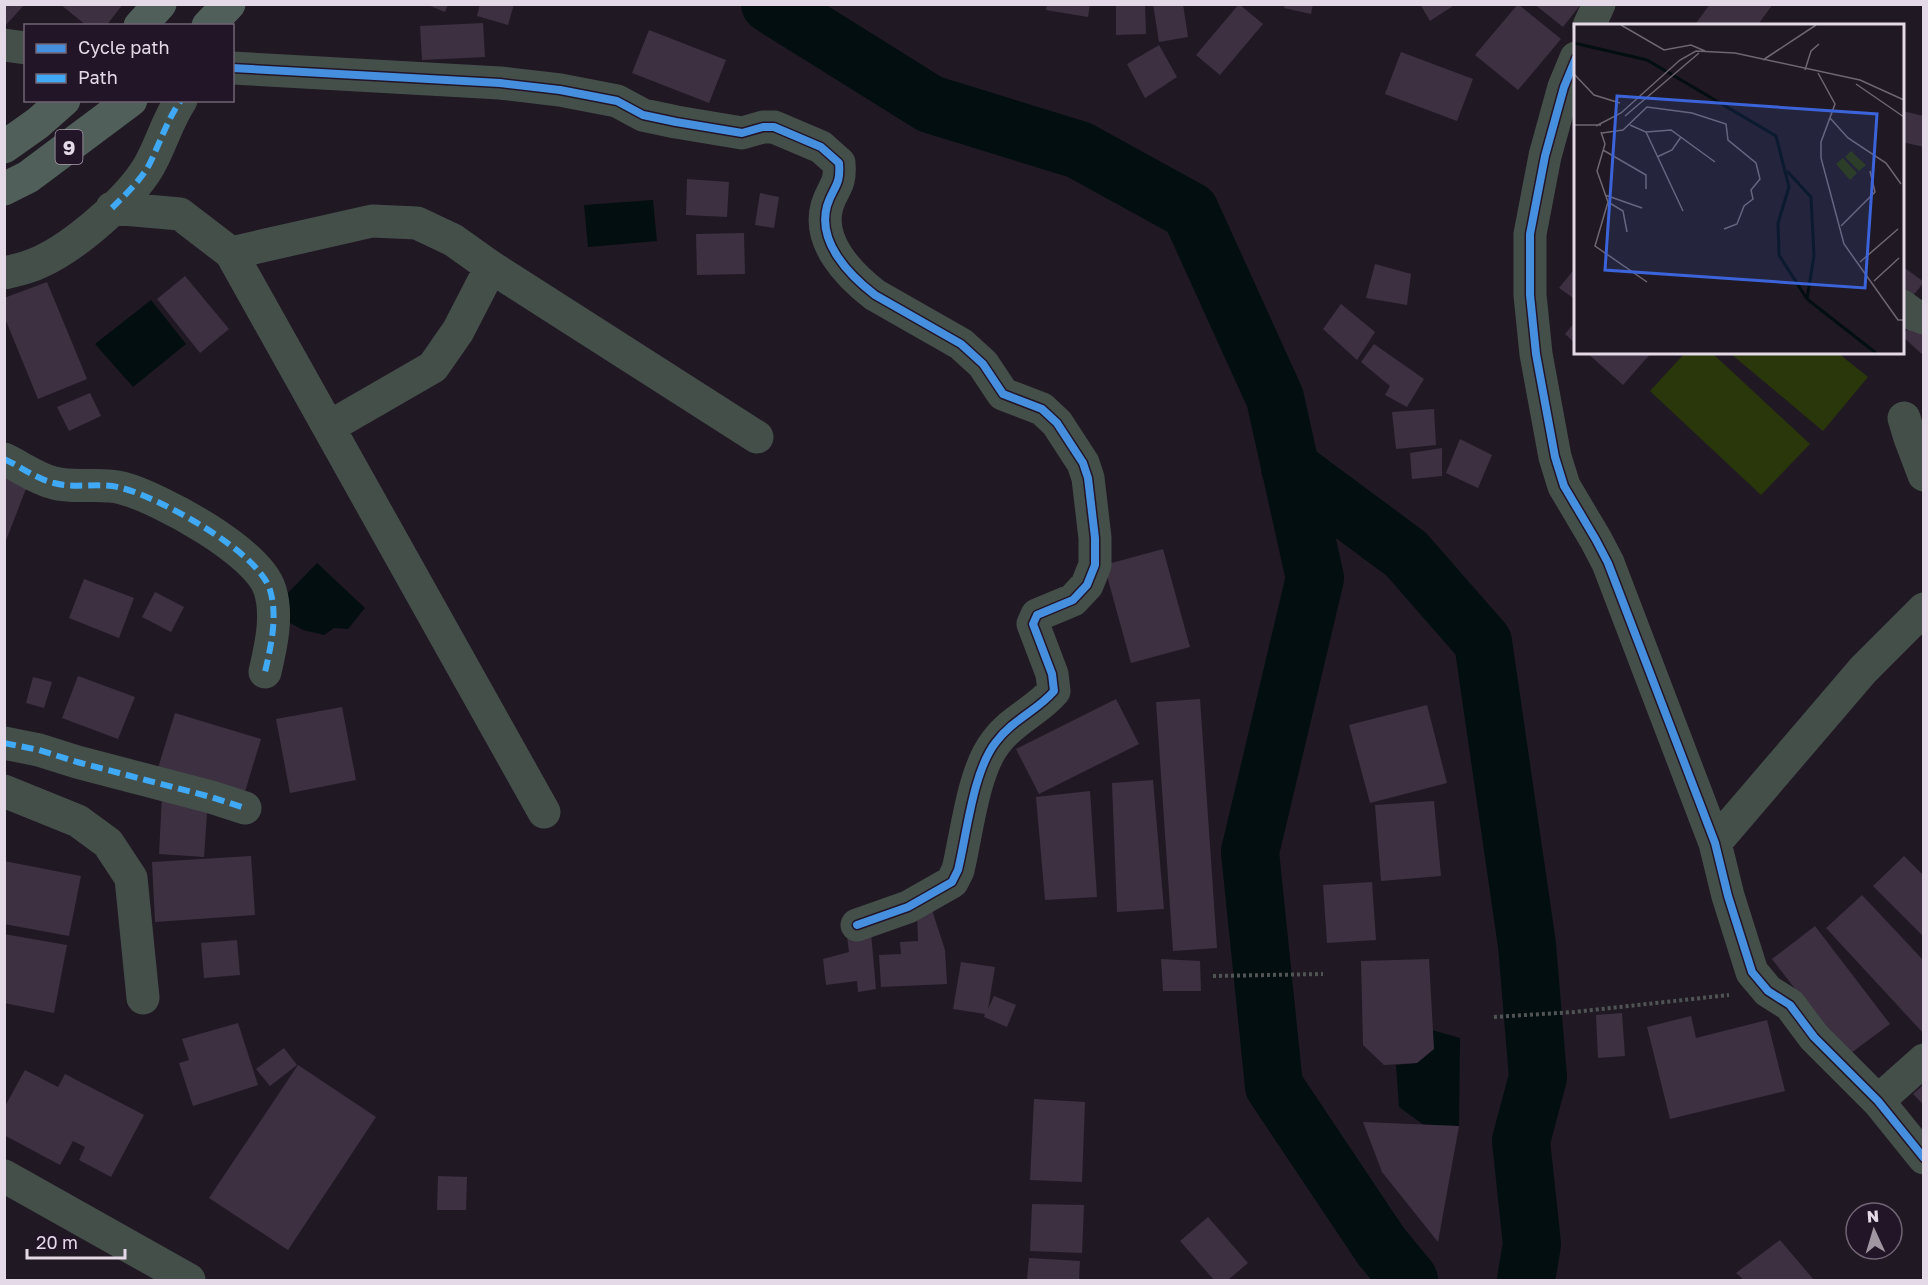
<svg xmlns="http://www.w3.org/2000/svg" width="1928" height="1285" viewBox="0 0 1928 1285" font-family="'Golos Text',sans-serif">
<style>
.green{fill:#2a370b}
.water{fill:#030e11}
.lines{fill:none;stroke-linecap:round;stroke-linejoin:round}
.river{stroke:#030e11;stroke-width:58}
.building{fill:#3c3041}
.path{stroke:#505454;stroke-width:4;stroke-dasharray:3 3;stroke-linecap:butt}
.minor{stroke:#454f4a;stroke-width:33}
.highway{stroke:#515f5a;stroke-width:33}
.quiet{stroke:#3fa9f5;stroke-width:6;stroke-dasharray:12 6;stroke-linecap:butt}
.cycleway-casing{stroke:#221527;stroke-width:11}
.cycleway{stroke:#468fdf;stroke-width:8}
.labels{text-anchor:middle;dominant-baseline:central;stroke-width:4.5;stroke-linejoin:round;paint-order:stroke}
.shield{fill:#221527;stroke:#aa9fad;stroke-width:1.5}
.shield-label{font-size:20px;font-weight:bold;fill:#e4dae7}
.inset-river{fill:none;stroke:#030e11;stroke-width:3}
.inset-road{fill:none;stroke:#6e6671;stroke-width:1.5}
.view{fill:#3b63da;fill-opacity:0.15;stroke:#3b63da;stroke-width:3}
.inset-edge{fill:none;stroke:#e4dae7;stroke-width:3}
</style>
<rect width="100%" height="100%" fill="#201923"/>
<path class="green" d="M1685,353H1712L1810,444L1761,495L1650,391Z
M1730,353H1838L1868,377L1823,431Z"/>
<path class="water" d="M653,200L657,241L588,247L584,205Z
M151,300L186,344L133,387L95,344Z
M317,563L365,608L348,629L334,628L324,635L303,630L290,623L280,601Z
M1432,1030L1460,1038L1459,1126L1424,1125L1399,1107L1396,1065L1417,1063L1434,1049Z"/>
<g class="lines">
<path class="river" d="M770,4L930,104L1079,150L1190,211L1275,398L1315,578L1250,852L1274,1086L1381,1246L1409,1280
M1290,468L1406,554L1483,642L1527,945L1538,1077L1521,1141L1532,1244L1526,1280"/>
</g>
<path class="building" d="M4,4H25L6,25Z
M60,4H123L106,26H87Z
M425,4H448L445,12Z
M480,4H514L508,25L477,16Z
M1047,4H1090L1088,17L1046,10Z
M1116,4H1145L1146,34L1116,35Z
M1153,4H1183L1188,37L1159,42Z
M1239,4L1263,24L1220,75L1196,55Z
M1285,4H1313L1311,14L1284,8Z
M1420,4H1456L1430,21Z
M1518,4L1561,39L1518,90L1475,55Z
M1534,4H1581L1563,27Z
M1710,4H1773L1757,26H1694Z
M483,23L485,57L422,60L420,26Z
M649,30L726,60L709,103L632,73Z
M1159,45L1177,77L1145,98L1127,64Z
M1401,52L1473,79L1457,121L1385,94Z
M1902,111L1924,116V147L1902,142Z
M687,179L729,182L727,217L686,215Z
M760,193L779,197L774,228L755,225Z
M744,233L745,274L697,275L696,234Z
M1375,264L1411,274L1407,305L1366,298Z
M1902,266L1924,282L1908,302L1902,298Z
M1576,267V300L1559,288Z
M185,276L229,329L200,353L157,299Z
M47,282L87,379L38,399L4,316V298Z
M1341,304L1375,332L1357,360L1323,329Z
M1576,321V344L1565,334Z
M1914,321L1924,330V356L1902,336Z
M1374,344L1424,379L1407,407L1385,395L1390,386L1361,362Z
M1586,352H1652L1623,385Z
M90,393L101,416L69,431L57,407Z
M1434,409L1436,445L1396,449L1392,412Z
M1460,439L1492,455L1478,488L1446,473Z
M1442,448V476L1412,479L1410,453Z
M4,471L29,481L5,543H4Z
M1163,549L1190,647L1131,663L1104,565Z
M84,579L134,598L119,638L69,618Z
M155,592L184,607L171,632L142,617Z
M78,676L135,697L118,739L62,718Z
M33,677L52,682L44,708L26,703Z
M1116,699L1139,744L1039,794L1016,749Z
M1200,699L1217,948L1173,951L1156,702Z
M1427,705L1447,783L1370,803L1349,725Z
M342,707L356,780L290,793L276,719Z
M175,713L261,739L244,795L158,768Z
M1153,780L1164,909L1117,912L1112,783Z
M1090,791L1097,897L1045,900L1036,797Z
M162,796L208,799L204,857L159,854Z
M1434,801L1441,876L1381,881L1375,805Z
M251,856L255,915L155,922L152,862Z
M1904,856L1924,876V937L1873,886Z
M4,861L81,876L69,936L4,924Z
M1372,882L1376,940L1327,943L1323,885Z
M1862,895L1924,961V1034L1826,928Z
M932,910L945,950L947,984L881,987L879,955L901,954L900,942L918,941L917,915Z
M1815,926L1890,1024L1847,1056L1772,959Z
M871,933L876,989L858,992L857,981L826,985L823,959L849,952L847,936Z
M4,934L67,945L54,1013L4,1003Z
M237,940L240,975L204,978L201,943Z
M1161,959L1200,961L1201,991H1163Z
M1429,959L1434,1049L1417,1063L1384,1065L1363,1045L1361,961Z
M961,962L995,967L988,1009L994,996L1016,1005L1007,1027L984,1017L985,1014L953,1009Z
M1622,1013L1625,1056L1598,1058L1596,1015Z
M1691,1016L1696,1038L1767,1020L1785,1091L1670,1119L1647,1027Z
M238,1023L258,1085L193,1106L179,1063L189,1060L182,1039Z
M284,1048L297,1065L270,1086L256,1069Z
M298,1065L376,1117L288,1250L209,1198Z
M25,1070L58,1087L65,1074L144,1115L111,1177L79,1160L85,1147L73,1141L60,1165L4,1135V1108Z
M1924,1084V1105L1913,1094Z
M1034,1099L1085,1102L1082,1182L1030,1180Z
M1363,1122L1459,1126L1438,1242L1382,1172Z
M438,1176L467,1177L466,1210H437Z
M1032,1204L1084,1205L1082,1253L1030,1251Z
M1208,1217L1248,1263L1228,1280H1214L1180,1241Z
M1780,1240L1814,1280H1744L1736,1273Z
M1029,1258L1080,1261L1079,1280H1027Z"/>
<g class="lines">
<path class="path" d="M1213,976L1323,974
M1494,1017L1574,1012L1729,995"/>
<path class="minor" d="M1589,26L1599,4
M4,45L26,48
M1576,58L1564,87L1545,156L1530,234V295L1536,354L1555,457L1564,486L1596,540L1608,563L1715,843L1728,896L1752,972L1768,991L1790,1005L1814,1037L1878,1101L1924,1158
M232,68L500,83L560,90L617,101L643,115L676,122L742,133L763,127H774L821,147L839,163C841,187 833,186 827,206C817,242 849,275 875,295L961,344L983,364L1003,394L1042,409L1057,423L1083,463L1088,478L1095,538V565L1087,585L1073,600L1037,615L1033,624L1052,674L1054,691C1037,711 1012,720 996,742C973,771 967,833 958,870L952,882L908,907L857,925
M112,208L180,214L231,253L544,812
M231,253L372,221L417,223L453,240L491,267L757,437
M4,273C17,270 28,268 40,262C74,247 130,199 149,166C161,145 167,121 181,100
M1902,306L1913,314L1924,318
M1904,418L1910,438L1924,475
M329,427L433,367L458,331L491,267
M4,459C21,467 37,479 54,483C76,489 100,482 122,488C160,498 259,552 270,590C278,616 271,646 265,672
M4,743L39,750L77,762L211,797L245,808
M4,791L78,821L108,843L131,878L143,998
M1715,843L1863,670L1924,609
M1878,1101L1924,1060
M4,1176L189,1280"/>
<path class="highway" d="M140,26L160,4
M208,26L229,4
M4,147L38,123L64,100
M4,189L28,177L131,100"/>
<path class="quiet" d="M112,208C125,195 140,181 149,165C160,143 167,120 181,100
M4,459C21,467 37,479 54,483C76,489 100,482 122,488C160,498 259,552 270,590C278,616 271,646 265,672
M4,743L39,750L77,762L211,797L245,808"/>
<g class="cycleway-casing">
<path id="cycleway" d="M1576,58L1564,87L1545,156L1530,234V295L1536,354L1555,457L1564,486L1596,540L1608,563L1715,843L1728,896L1752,972L1768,991L1790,1005L1814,1037L1878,1101L1924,1158
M232,68L500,83L560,90L617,101L643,115L676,122L742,133L763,127H774L821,147L839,163C841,187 833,186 827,206C817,242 849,275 875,295L961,344L983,364L1003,394L1042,409L1057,423L1083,463L1088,478L1095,538V565L1087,585L1073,600L1037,615L1033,624L1052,674L1054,691C1037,711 1012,720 996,742C973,771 967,833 958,870L952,882L908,907L857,925"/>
</g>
<use href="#cycleway" class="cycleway"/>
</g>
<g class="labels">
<rect class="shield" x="55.5" y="130" width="27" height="34" rx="4.5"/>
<g class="shield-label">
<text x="69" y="147">9</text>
</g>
</g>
<g transform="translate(1574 24)">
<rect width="330" height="330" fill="#201923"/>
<path d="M277,127L292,141L285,147L271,133ZM269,134L283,149L276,156L262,140Z" fill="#2a370b"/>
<path class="inset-river" d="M0,19L73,36L202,112L215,163L204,199L205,231L233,275M213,147L237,173L240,232L233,275M233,275L302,329"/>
<path class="inset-road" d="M47,1L90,26L117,21L131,27M189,36L242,1M231,46L237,27L245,20M244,49L261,80L247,118V134L270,220L324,296H330M0,50L20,71L46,79M282,60L330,93M51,92L125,29M256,94L274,114L312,139L327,160M0,101H27M56,101L72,108L109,187M22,102L47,89L106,36L122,27L161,29L286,56L330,76M27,108L31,120L23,147L34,178L21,222L73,258M72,108L97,106L141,138M28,109L49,106L73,83L118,89L152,100L154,116L182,139L186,155L177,166L179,175L170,182L163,200L150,205M29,126L72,151V165M83,133L98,126L107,113M31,171L68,184M34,178L49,187L53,208M267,202L301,168L296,147M286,238L324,205M300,257L325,234"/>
<path class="view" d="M43,72L303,90L291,264L31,246Z"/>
<rect width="330" height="330" class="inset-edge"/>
</g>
<rect width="1928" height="1285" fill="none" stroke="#e4dae7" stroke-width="12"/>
<rect x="24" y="24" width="210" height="78" fill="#221527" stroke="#706474" stroke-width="1.5"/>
<rect x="36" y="44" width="30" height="9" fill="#468fdf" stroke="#706474" stroke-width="1.5"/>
<text x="78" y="54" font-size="18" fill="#e4dae7">Cycle path</text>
<rect x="36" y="74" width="30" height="9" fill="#3fa9f5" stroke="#706474" stroke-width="1.5"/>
<text x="78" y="84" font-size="18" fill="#e4dae7">Path</text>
<g transform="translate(1874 1231) rotate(356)"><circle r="28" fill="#221527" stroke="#706474" stroke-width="1.5"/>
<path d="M0-4.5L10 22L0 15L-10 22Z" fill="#9f96a2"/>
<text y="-9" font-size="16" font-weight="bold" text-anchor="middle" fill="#e4dae7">N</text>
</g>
<path d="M27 1249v9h98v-9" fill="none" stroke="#e4dae7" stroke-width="3"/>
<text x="36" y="1249" font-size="18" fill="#e4dae7" stroke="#221527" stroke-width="4.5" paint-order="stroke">20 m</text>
</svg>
